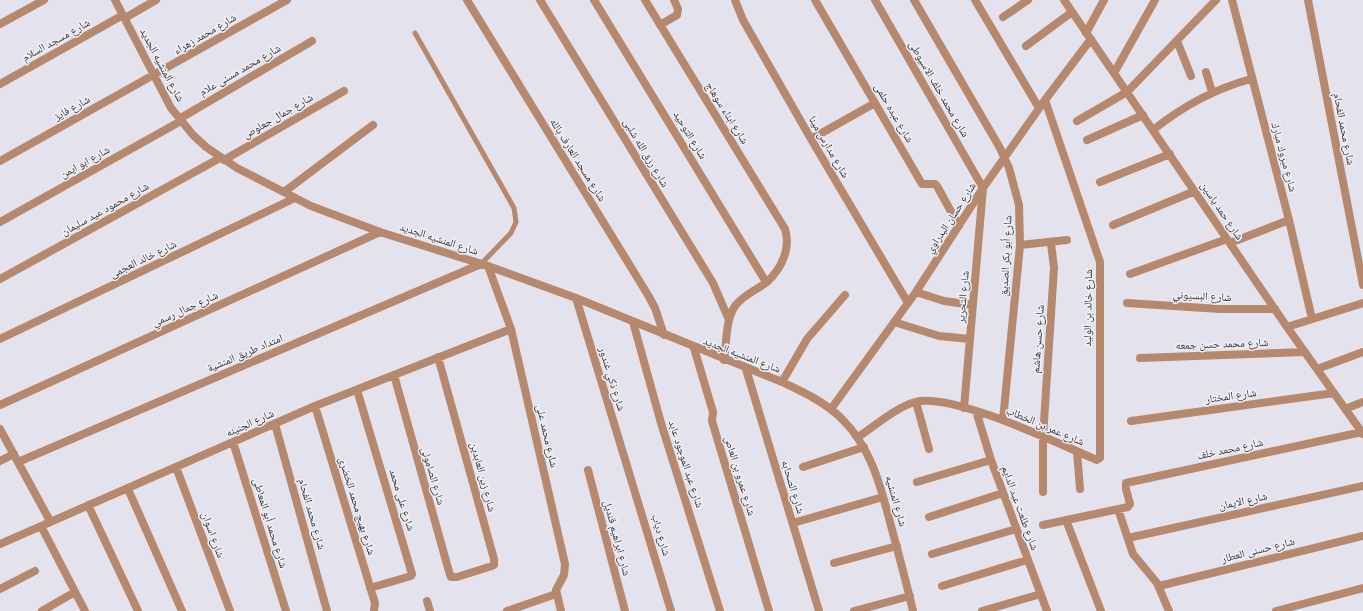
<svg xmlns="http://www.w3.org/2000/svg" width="1363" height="611" viewBox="0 0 1363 611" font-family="Roboto,'Noto Naskh Arabic',sans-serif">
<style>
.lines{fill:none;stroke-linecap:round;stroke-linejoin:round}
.lane{stroke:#b6886d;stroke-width:5}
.street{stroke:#b6886d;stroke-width:8}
.labels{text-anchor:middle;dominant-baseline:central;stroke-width:3;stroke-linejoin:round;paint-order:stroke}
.street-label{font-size:11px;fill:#343336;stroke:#f1f0f9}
</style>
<rect width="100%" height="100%" fill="#e4e2ec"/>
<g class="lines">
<path class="lane" d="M415,33L514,208L516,222L511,233L481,264"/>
<path class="street" d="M115,0L171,108L193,135L206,147L237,168L311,206L380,232L488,266L576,298L782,382C803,392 825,402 842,419C871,448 880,484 890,522C898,552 906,581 913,611
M467,0L648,295L655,308L664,335
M540,0L713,283L729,320
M594,0L766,282
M645,0L785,229C791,248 782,268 767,282C757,290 744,294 735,306C725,321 727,342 724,360
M735,0L743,20L811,139L908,303
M815,0L922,184H935L937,186L959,226
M875,0L983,188L964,408
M914,0L1000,148L1009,168L1019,205L1020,245L1003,420
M975,0L1039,108
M1064,0L1287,327L1363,434
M1232,0L1289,220L1312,319
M1308,0L1363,285
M1003,17L1028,0
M125,18L156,0
M0,24L44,0
M660,25L677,15L678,9L674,0
M1086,33L1104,0
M1177,41L1191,76
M1026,46L1072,12
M1206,72L1212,92
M1114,73L1155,0
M0,84L123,15
M179,119L312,41
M1077,121L1127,92L1216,0
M1153,130C1183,106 1214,89 1251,79
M811,139L875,103
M1087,140L1143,115
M224,160L344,91
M0,161L287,0
M1100,182L1170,154
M284,192L373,125
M0,222L181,121
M1113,225L1195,191
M1230,243L1289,220
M1020,245L1067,240
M488,266L511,329L565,564L564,575L556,590L561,611
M1130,274L1227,239
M0,279L220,158
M916,292L944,301L973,305
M576,298L671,611
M1127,303L1220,309H1275
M633,322L661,423L720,611
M894,322L939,336L970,339
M1287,327L1363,303
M0,339L295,198
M694,348L713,412L712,421L769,611
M1140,358L1305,352
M746,369L819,611
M1317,369L1363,352
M394,375L450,575L451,577H457L492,566L494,565V559L438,357
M782,382L807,339L845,295
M357,390L412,574L411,576L370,588
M916,402L929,449
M0,405L380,232
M315,406L375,603L374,611
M831,409L916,292L983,188L1045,100L1091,39
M1345,409L1363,402
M976,411L991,460L1047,611
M1131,421L1334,393
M275,424L327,611
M0,429L50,521
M858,437C875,426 895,408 915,402C952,392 1059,444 1097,460L1100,458V262L1045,100
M233,442L286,611
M1077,452L1080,489
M0,461L14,454
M18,462L481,264
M176,467L230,611
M803,467L864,447
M588,470L625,611
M917,482L991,460
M128,489L182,611
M1043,492V437L1054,268L1051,243
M88,505L138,611
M1118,509L1133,554L1157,583L1169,611
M929,517L1003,493
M1066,520L1101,611
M793,523L883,497
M1043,525L1128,507L1130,504L1126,489V483L1362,432
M41,526L85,611
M1128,538L1363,486
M0,544L315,406L511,329
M932,554L1016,529
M834,563L897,546
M942,586L1027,560
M1159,586L1363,536
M0,589L35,571
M427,601L430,611
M42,611L75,592
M507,611L556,594
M854,611L910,596
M982,611L1041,594
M1276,611L1363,588"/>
</g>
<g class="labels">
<g class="street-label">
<text transform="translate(205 34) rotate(-30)">شارع محمد زهراء</text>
<text transform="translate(56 40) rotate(-29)">شارع مسجد السلام</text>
<text transform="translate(162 65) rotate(62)">شارع المنشيه الجديد</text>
<text transform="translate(240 70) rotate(-30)">شارع محمد مسنى علام</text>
<text transform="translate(939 89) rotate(60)">شارع محمد خلف الاسيوطى</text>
<text transform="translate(72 108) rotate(-29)">شارع فايز</text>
<text transform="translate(727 113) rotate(58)">شارع ابناء سوهاج</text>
<text transform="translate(894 113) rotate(60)">شارع عبده حلمى</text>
<text transform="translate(278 116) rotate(-30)">شارع جمال جعلوص</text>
<text transform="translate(1344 129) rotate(79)">شارع محمد الفحام</text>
<text transform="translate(690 135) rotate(59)">شارع التوحيد</text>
<text transform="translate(829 147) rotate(60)">شارع مدارس مينا</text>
<text transform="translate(646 153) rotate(59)">شارع رزق الله شلبى</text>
<text transform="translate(1284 157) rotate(75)">شارع مبروك مبارك</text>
<text transform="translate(578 160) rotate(58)">شارع مسجد العارف بالله</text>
<text transform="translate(85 162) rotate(-29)">شارع ابو ايمن</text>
<text transform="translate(105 209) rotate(-29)">شارع محمود عيد سليمان</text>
<text transform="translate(1222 211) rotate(56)">شارع حمد ياسين</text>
<text transform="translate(951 218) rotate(-57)">شارع حسان البدراوي</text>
<text transform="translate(439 239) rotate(18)">شارع المنشيه الجديد</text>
<text transform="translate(1006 256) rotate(-87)">شارع أبو بكر الصديق</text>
<text transform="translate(143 259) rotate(-26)">شارع خالد العجمى</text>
<text transform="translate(1202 296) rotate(3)">شارع البسيوني</text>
<text transform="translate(963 297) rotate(-85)">شارع التحرير</text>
<text transform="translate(1088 308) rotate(-89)">شارع خالد بن الوليد</text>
<text transform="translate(185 309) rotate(-24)">شارع جمال رسمي</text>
<text transform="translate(1038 339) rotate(-86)">شارع حسن هاشم</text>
<text transform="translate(1222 344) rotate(-2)">شارع محمد حسن جمعه</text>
<text transform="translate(245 353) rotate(-23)">امتداد طريق المنشية</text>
<text transform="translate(742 355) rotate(21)">شارع المنشيه الجديد</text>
<text transform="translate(612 379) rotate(73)">شارع ذكي غندور</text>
<text transform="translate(1231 396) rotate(-8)">شارع المختار</text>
<text transform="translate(250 423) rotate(-24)">شارع الجنينه</text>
<text transform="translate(1045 426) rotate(23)">شارع عمر بن الخطاب</text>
<text transform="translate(547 436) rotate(77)">شارع محمد على</text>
<text transform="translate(1230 449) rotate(-12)">شارع محمد خلف</text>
<text transform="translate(686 464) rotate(72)">شارع عبد الموجود عابد</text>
<text transform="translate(433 476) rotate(74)">شارع الصامولى</text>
<text transform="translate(740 476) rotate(73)">شارع عمرو بن العاص</text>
<text transform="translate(483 477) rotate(75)">شارع زين العابدين</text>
<text transform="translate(793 487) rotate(73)">شارع الصحابه</text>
<text transform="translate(402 500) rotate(73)">شارع على محمد</text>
<text transform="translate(896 501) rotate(74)">شارع المنشيه</text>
<text transform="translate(1243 501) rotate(-12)">شارع الايمان</text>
<text transform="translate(357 506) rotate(73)">شارع بهيج محمد الخضرى</text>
<text transform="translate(1020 508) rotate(70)">شارع طلعت عبد الدايم</text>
<text transform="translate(312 514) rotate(74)">شارع محمد الفحام</text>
<text transform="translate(270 523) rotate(73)">شارع محمد أبو المعاطى</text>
<text transform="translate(213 535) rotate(70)">شارع اسوان</text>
<text transform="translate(661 535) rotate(74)">شارع دياب</text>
<text transform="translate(617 538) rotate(75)">شارع ابراهيم قنديل</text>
<text transform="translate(1258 550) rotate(-14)">شارع حسنى العطار</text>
</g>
</g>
</svg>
